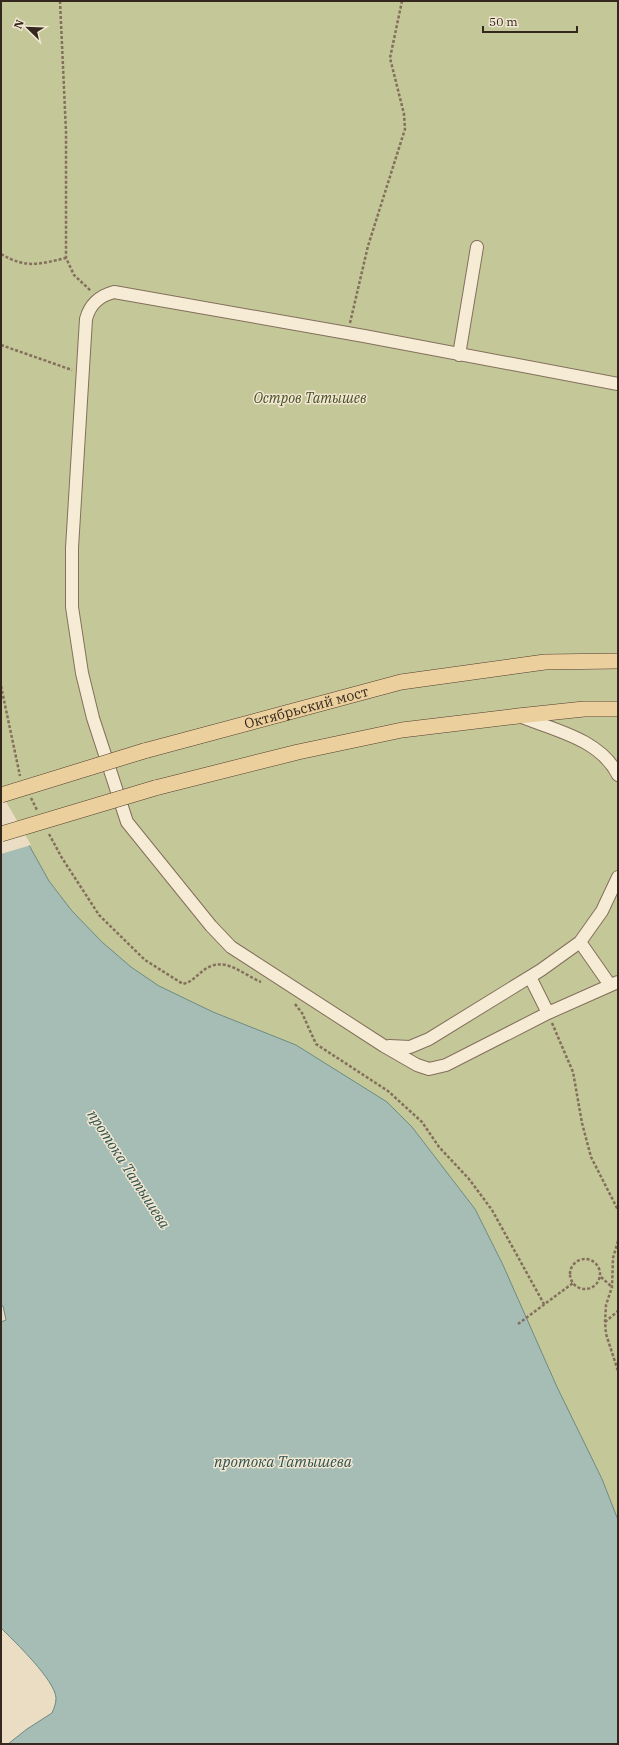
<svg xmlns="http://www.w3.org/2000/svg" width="619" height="1745" viewBox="0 0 619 1745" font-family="'IBM Plex Serif',serif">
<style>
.green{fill:#c4c798}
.water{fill:#a5bdb5;stroke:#6d8a82}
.pier{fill:#eaddc3}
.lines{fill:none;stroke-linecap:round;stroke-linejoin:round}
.minor-casing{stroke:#836f5b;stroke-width:14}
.major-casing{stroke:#513d2f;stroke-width:16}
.path{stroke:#836f5b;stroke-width:2.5;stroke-dasharray:3 2;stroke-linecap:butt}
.minor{stroke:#f6ebd5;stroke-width:12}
.major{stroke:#ebcf9d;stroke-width:15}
.major-bridge-casing{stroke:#513d2f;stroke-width:16;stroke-linecap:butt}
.major-bridge{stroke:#ebcf9d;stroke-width:15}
.labels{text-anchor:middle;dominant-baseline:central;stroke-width:3;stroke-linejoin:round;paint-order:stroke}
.park-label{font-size:14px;font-style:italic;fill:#464f26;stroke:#f2e7d2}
.street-label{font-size:14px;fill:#34281e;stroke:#f2e7d2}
.water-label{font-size:15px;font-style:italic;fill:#2f534f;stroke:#f2e7d2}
</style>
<rect width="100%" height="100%" fill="#eaddc3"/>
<path class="green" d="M1,1H618V1520L602,1479L557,1387L503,1265L475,1209L412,1127L387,1102L296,1045L213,1012L159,986L131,967L101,942L72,911L49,881L1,795Z"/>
<path class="water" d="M1,795L49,881L72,911L102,942L131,967L159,986L213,1012L296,1045L387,1102L412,1127L475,1209L503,1265L557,1387L602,1479L618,1520V1744H8L27,1729L52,1713C54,1708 56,1704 56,1698C55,1680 14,1641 1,1628V1322L6,1320L3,1306L1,1305Z"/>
<path class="pier" d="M1,793L31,845L1,854Z"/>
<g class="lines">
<g class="minor-casing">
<path id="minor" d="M459,355L477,247
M618,384L364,336L114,292C99,296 90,304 86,319L72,548V607L82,673L93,718L127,822L211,926L231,947L384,1046L417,1065L429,1069L446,1065L548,1013L618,982
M519,716C554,730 600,739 618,775
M580,942L610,985
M530,977L548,1013
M389,1046L410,1047L429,1039L541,970L580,942L602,911L618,877"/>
</g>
<g class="major-casing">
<g id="major">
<path id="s1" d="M144,751L401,682L545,662L618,661"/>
<path d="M155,788L298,752L402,730L518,716L584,709H618"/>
</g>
</g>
<path class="path" d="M60,1L66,132V258L74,275L91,291
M1,254C27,269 39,264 66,258
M350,323L368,246L405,129L404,114L390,58L402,1
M1,345L72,370
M1,686L20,776
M31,798L37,810
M49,834L62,858L99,915L145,960L183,984C192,982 197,975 204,970C224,955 242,974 261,982
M295,1004L302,1013L316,1044L388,1091L422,1122L439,1147L469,1179L492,1210L544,1304
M552,1023L573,1072L582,1123L591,1157L618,1210
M618,1241L613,1258L612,1287L606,1305L605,1322L606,1334L618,1371
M570 1274a15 15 0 1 1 30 0a15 15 0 1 1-30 0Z
M601,1277L612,1287
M605,1322L618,1311
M518,1324L573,1283"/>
<use href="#minor" class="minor"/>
<use href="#major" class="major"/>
<g class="major-bridge-casing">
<path id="major-bridge" d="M1,795L144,751
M1,834L155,788"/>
</g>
<use href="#major-bridge" class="major-bridge"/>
</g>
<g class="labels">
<g class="park-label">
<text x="310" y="398">Остров Татышев</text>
</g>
<g class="street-label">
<text stroke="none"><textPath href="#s1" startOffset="168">Октябрьский мост</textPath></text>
</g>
<g class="water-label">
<text transform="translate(129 1169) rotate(57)">протока Татышева</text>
<text x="283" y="1461">протока Татышева</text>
</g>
</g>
<rect width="619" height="1745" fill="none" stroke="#34281e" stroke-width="4"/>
<g transform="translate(28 28) rotate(293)" stroke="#f2e7d2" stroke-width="3" paint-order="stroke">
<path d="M0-3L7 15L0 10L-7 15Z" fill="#34281e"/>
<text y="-6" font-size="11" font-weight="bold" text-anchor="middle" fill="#34281e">N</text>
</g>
<path d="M483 26v6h94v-6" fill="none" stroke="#34281e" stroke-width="2"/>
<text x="489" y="26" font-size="12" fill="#34281e" stroke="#f2e7d2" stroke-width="3" paint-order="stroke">50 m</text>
</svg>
